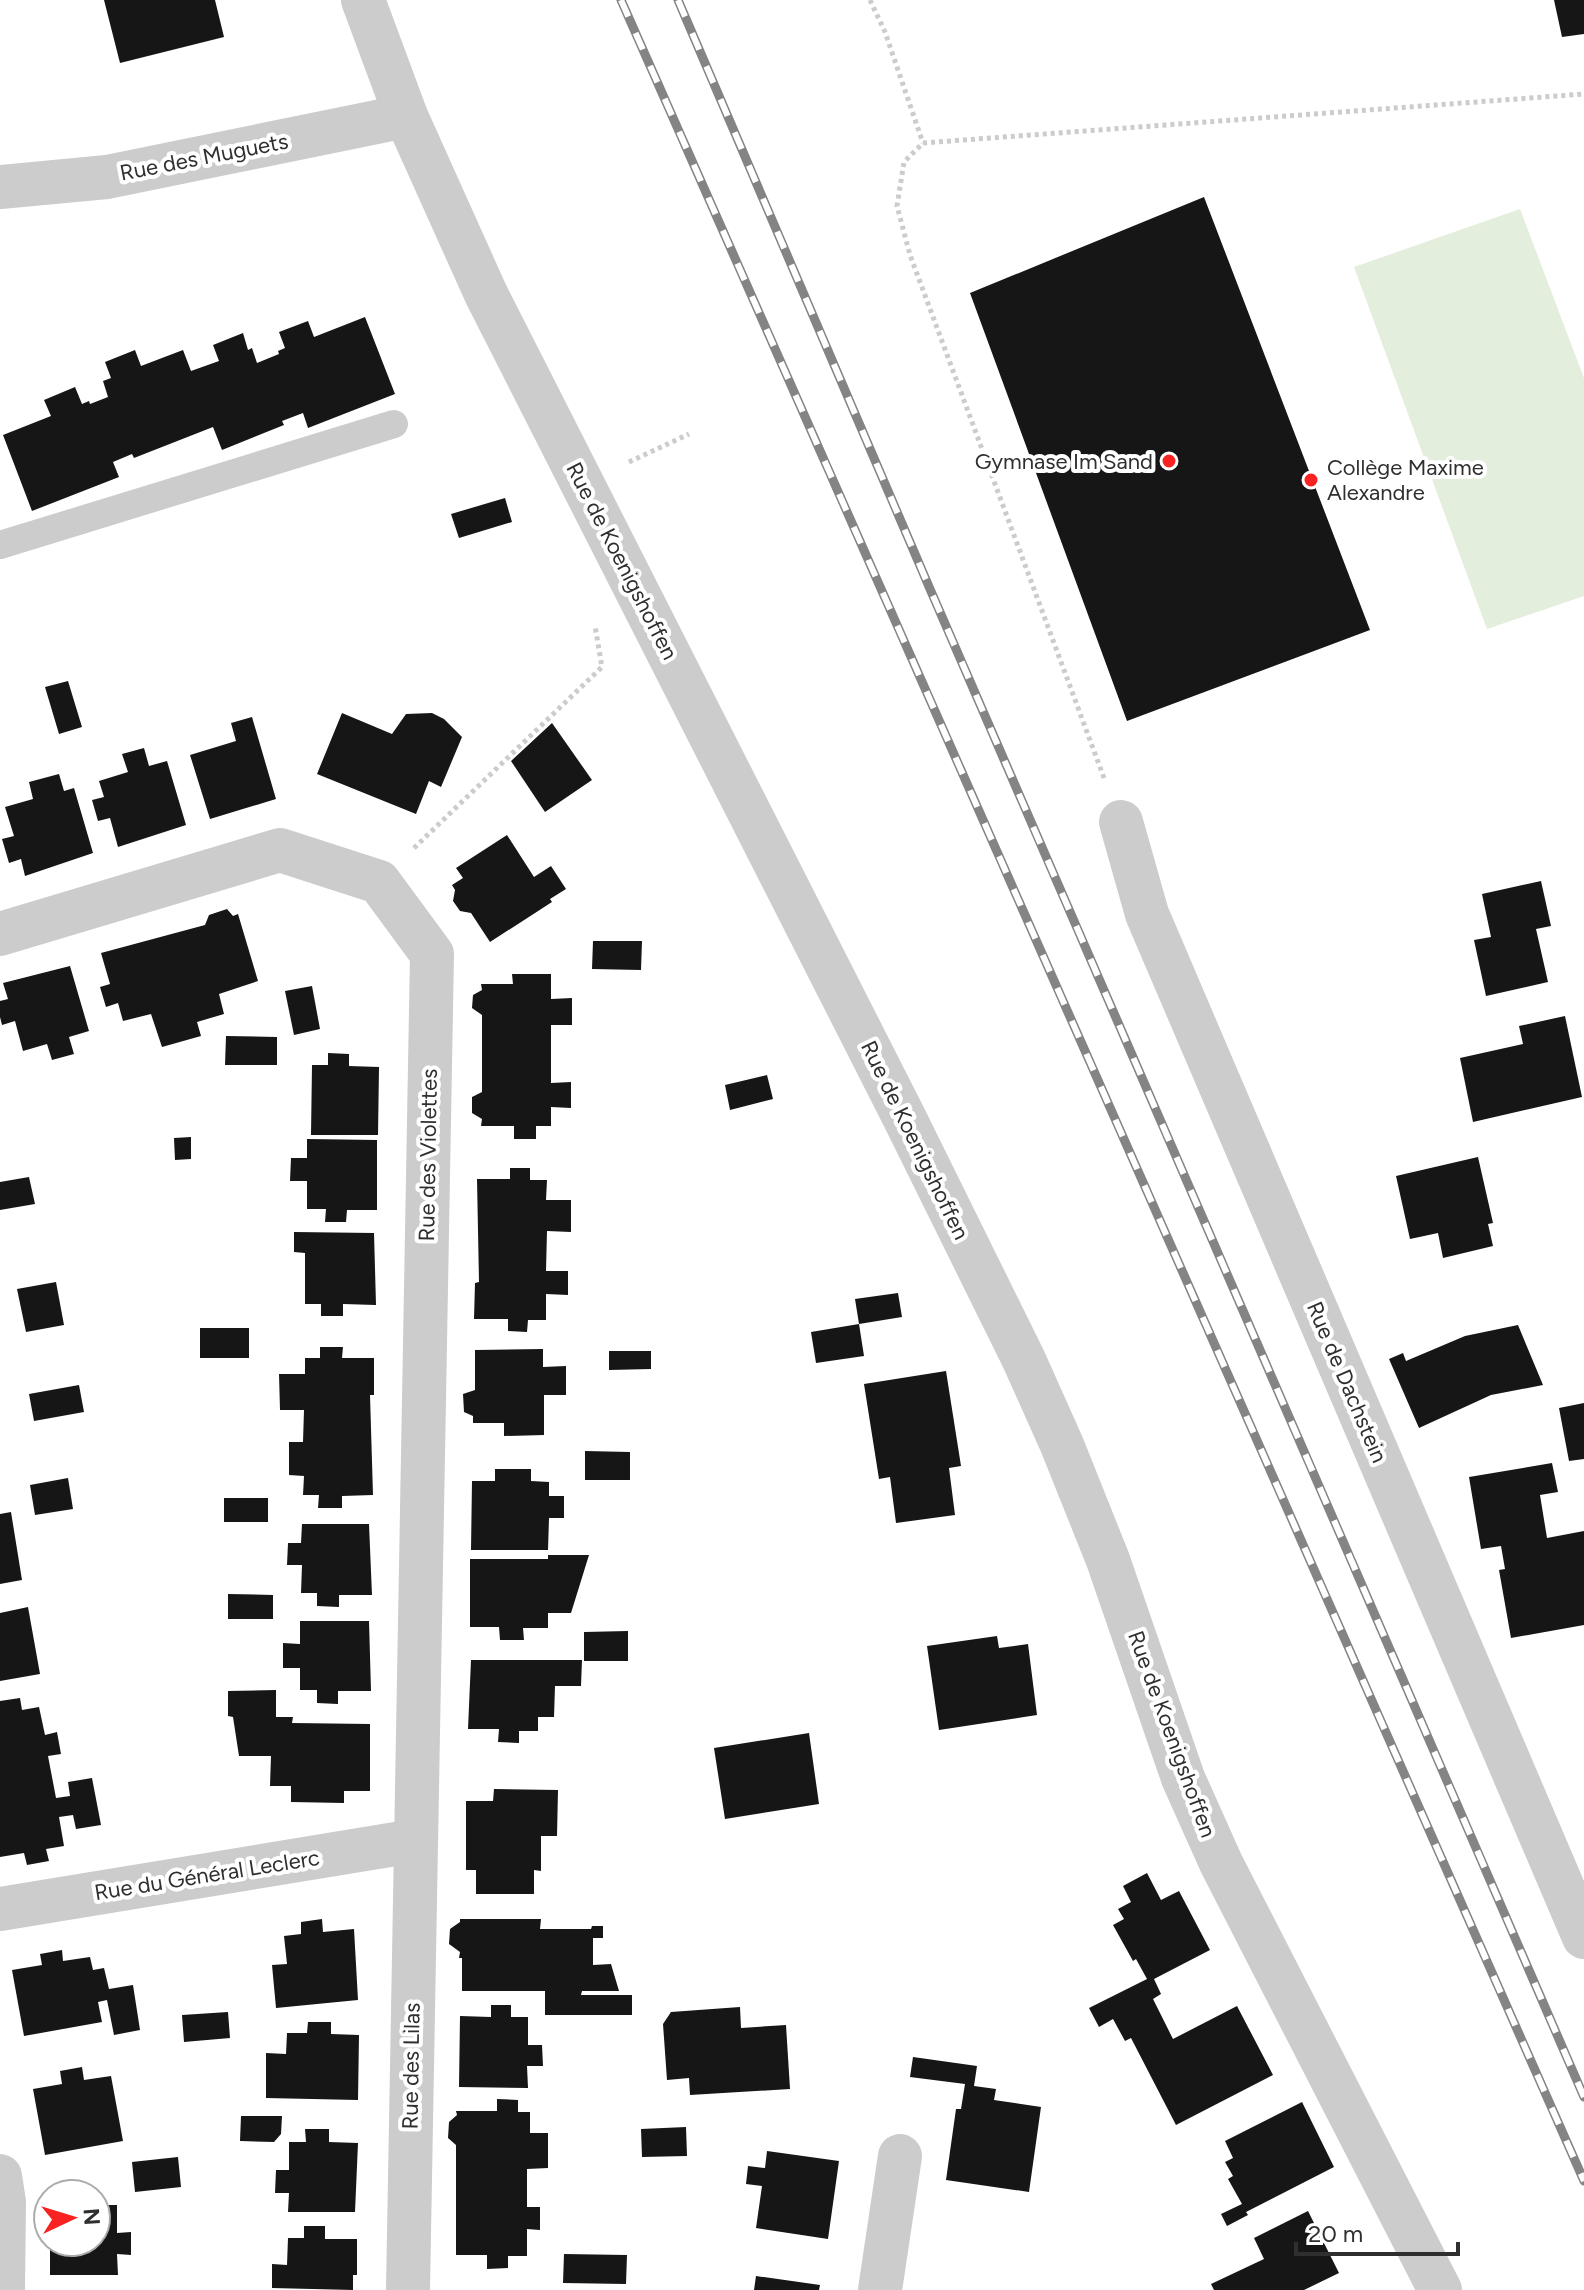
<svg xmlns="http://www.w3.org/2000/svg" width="1584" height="2290" viewBox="0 0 1584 2290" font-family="Figtree,sans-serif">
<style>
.green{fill:#e4eedc}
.building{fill:#161616}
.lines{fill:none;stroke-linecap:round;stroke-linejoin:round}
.path{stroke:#ccc;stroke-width:5;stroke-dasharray:4 4;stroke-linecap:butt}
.lane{stroke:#ccc;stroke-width:28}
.street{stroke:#ccc;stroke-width:44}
.rail-casing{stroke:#848484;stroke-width:9}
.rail{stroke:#fff;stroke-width:6;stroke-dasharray:18;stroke-linecap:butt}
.poi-dot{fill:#f72221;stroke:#fff;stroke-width:3}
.labels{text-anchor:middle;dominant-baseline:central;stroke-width:8;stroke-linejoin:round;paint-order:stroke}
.street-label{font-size:22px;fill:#2f2f2f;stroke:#fff}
.poi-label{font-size:22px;fill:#2f2f2f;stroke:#fff;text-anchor:end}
</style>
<rect width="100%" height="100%" fill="#fff"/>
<path class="green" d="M1520,209L1584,378V596L1487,629L1354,267Z"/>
<path class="building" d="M104,0H215L224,37L120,63Z
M1554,0H1584V34L1562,37Z
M1204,197L1370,630L1127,721L970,293Z
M365,317L395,394L308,428L303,413L282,421L284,425L222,450L213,427L134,458L132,454L113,462L119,477L32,511L3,435L51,416L44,400L75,387L82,404L89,401L90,404L108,397L103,381L111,378L105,362L135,350L141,366L183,350L191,371L219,361L213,345L243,333L248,350L252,348L257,363L279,354L278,351L285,348L279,332L308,321L314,337Z
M505,498L512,522L459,538L451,514Z
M68,681L82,727L59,734L45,687Z
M342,713L392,734L406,714L432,713L444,719L462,737L441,787L429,781L416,814L317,774Z
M252,717L276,799L210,819L190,755L236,741L231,723Z
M552,723L592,780L545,812L511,761Z
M144,748L149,766L167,761L186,825L118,847L110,818L98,821L92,800L104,797L99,781L128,772L122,754Z
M59,774L64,791L74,788L93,853L25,876L21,859L9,863L2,839L14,836L5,807L33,799L29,782Z
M507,835L534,877L551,866L566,889L550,899L552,902L490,942L471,913L460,911L453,901L455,890L452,885L463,878L456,868Z
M1541,881L1551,926L1536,929L1548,982L1486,996L1474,940L1491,937L1482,894Z
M227,909L233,916L238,914L258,981L219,994L224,1014L197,1022L201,1036L162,1047L151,1014L123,1021L118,1003L106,1007L100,987L110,984L101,953L205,925L209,915Z
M593,941H642L641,970L592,969Z
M70,966L89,1031L69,1037L74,1054L52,1060L47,1044L23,1051L15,1021L2,1025L0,1017V1001L8,999L3,983Z
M512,974H551V999L572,998V1025H551V1083L571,1082V1108L551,1107V1126H536V1139H514V1126H481L482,1119L472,1113V1097L482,1092V1015L472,1008L473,995L482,990L481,984H513Z
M312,986L320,1029L294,1035L285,991Z
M1565,1016L1582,1097L1473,1122L1460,1058L1523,1044L1519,1026Z
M226,1036L277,1037V1065H225Z
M328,1053L349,1054V1066L379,1067L378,1135H311L312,1065H328Z
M767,1075L773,1099L730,1110L725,1085Z
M191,1137V1159L175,1160L174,1138Z
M307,1139L377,1140V1210H347L346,1222H325L326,1209H307V1181H290L291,1158H307Z
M1478,1157L1493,1223L1488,1224L1493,1246L1443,1258L1438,1233L1410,1239L1396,1176Z
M510,1168H530V1180H547L546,1200H571V1232L547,1231L546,1271H568V1295L546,1294V1320H528L527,1332L508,1331V1319H474L475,1283L479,1282L477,1179H510Z
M29,1177L35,1204L0,1210V1182Z
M294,1232L374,1233L376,1305L343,1304V1316H321V1304H305V1253L294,1252Z
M56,1282L64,1325L26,1332L17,1289Z
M898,1293L902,1317L859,1324L855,1299Z
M859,1324L864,1356L816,1363L811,1332Z
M1518,1325L1543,1385L1491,1395L1419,1428L1389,1359L1403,1353L1406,1361L1465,1336Z
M200,1328H249V1358H200Z
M320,1347H343L342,1358H374V1395H370L373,1495L342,1496V1508H318L319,1495H303L304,1476L289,1475V1442H303L304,1410H280L279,1374H305V1358H320Z
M543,1349V1367L566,1366V1395H544V1435L504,1436V1423H473V1416L464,1412L463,1394L475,1390V1350Z
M609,1351H651V1369L609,1370Z
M946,1371L961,1466L949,1468L955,1515L896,1523L890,1477L879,1479L864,1384Z
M79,1385L84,1412L34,1421L29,1394Z
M1584,1403V1459L1569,1461L1559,1408Z
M585,1451L630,1452V1480H585Z
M1552,1463L1558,1492L1540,1495L1547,1538L1584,1531V1625L1511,1638L1499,1570L1505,1569L1501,1546L1481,1549L1469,1477Z
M495,1469H531V1481L549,1482V1496H564V1518H549L548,1550H471L472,1481H495Z
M68,1478L73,1509L35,1515L30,1485Z
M224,1498H268V1522H224Z
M11,1512L22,1580L0,1584V1514Z
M302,1524H369L372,1595H339V1607L317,1606V1593H301L302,1565H287L288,1543H301Z
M548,1555H589L571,1613H548V1628H523L524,1640H500L499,1627H470V1559H548Z
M228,1594L273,1595V1619H228Z
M28,1607L40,1674L0,1681V1613Z
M300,1621H369L371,1691H338V1704L317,1703V1690H300V1668H283V1643L300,1644Z
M628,1631V1661H584V1632Z
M997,1636L999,1648L1028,1644L1037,1715L939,1730L927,1646Z
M471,1660H582L581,1686H555L554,1717H538V1731H519V1743L498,1742L499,1729H468Z
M276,1690V1717H293L292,1723L370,1724V1791H344V1803L291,1802V1786H270L271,1756H239L233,1717L228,1716V1691Z
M20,1698L22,1710L39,1707L45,1735L57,1732L61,1754L48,1756L56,1798L70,1796L68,1782L92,1778L101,1825L76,1829L73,1815L59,1817L64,1846L46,1849L49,1861L27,1865L24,1853L0,1857V1701Z
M809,1733L819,1804L725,1819L714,1748Z
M494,1789L558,1790L557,1836H541V1871L534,1870V1894H476V1870H466V1801H493Z
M1147,1873L1161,1900L1179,1891L1210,1950L1154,1979L1161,1994L1153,1999L1173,2039L1237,2006L1273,2075L1176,2125L1131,2038L1125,2041L1113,2019L1099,2027L1089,2008L1147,1979L1136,1959L1133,1961L1113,1925L1124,1919L1118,1909L1131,1902L1123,1886Z
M322,1919L323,1932L354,1929L358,2000L276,2008L272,1965L287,1964L284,1936L301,1934V1922Z
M460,1919H541L540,1929H591L592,1926H603V1938H593V1965L611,1964L619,1991H582L581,1995H632V2015H545V1991H462V1958H459L460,1952L449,1944L450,1929L460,1922Z
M62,1950L63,1961L90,1957L93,1970L104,1968L109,1989L133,1985L140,2030L114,2035L107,2000L98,2002L102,2022L24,2036L12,1970L42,1965L40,1954Z
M491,2005H511V2017H528V2045H542L543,2066H527L528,2088L459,2087L460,2016L491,2017Z
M740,2007L741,2028L786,2025L790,2089L690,2095L689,2078L667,2080L663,2024L671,2012Z
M228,2012L230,2038L184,2042L182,2015Z
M308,2022H331V2034L359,2035L358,2100L266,2098V2053L286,2054L287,2033H307Z
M913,2057L977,2066L974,2086L996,2089L994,2100L1041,2107L1029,2192L946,2180L956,2109H961L965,2084L910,2077Z
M82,2067L84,2080L111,2076L123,2141L45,2155L33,2089L62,2084L60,2071Z
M497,2099L518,2100V2112H530V2133H548V2168L527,2169V2207H540V2230L527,2229V2256H508V2268L487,2269V2255H456V2145L448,2138L449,2122L457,2115L456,2111H497Z
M1302,2102L1334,2167L1246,2212L1248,2215L1227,2226L1221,2214L1242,2204L1228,2179L1233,2176L1225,2162L1233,2158L1225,2141Z
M241,2116H282L281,2134L274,2142L240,2141Z
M686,2127L687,2156L642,2157L641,2129Z
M305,2129H329V2142L358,2143L355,2212H288L289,2193H275L276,2170H289V2142H306Z
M767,2151L839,2161L828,2239L756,2228L762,2186L746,2184L748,2166L765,2168Z
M178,2157L181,2187L135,2192L132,2162Z
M96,2191H99V2205H117V2233L131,2232V2255L117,2254L118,2275H50V2242H96Z
M1308,2211L1339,2273L1304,2290H1214L1211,2284L1264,2259L1254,2238Z
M304,2226H325V2239H357V2275H353V2290L272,2288V2264L287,2265L288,2238H304Z
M564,2254L627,2255L626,2284L563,2283Z
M756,2276L820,2285L819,2290H754Z"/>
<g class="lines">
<path class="path" d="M870,0L885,32L923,143
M629,462L689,434
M1104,778L910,255L897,206L904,162L923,143L1584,94
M414,848L602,667L595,626"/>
<path class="lane" d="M0,545L394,424"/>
<path class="street" d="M363,0L406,116L486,294L905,1119L1024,1360L1062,1445L1108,1560L1183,1778L1221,1863L1440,2290
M0,187L107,177L406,116
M1121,822L1147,914L1584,1937
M0,934L280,850L379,882L432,954L408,2290
M0,1909L414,1841
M0,2176L4,2202L3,2290
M880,2290L900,2156"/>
<g class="rail-casing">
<path id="rail" d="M621,0L1584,2181
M678,0L930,589L1584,2097"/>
</g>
<use href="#rail" class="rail"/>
</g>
<g class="poi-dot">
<circle cx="1169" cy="461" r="8"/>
<circle cx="1311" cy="480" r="8"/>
</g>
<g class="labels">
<g class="street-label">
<text transform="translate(204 157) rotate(-11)">Rue des Muguets</text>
<text transform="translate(622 561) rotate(63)">Rue de Koenigshoffen</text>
<text transform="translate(915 1140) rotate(64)">Rue de Koenigshoffen</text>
<text transform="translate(428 1155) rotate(-89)">Rue des Violettes</text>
<text transform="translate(1347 1382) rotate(67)">Rue de Dachstein</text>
<text transform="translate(1172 1734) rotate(70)">Rue de Koenigshoffen</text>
<text transform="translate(207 1875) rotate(-9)">Rue du Général Leclerc</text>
<text transform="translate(411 2066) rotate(-89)">Rue des Lilas</text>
</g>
<g class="poi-label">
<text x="1153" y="461">Gymnase Im Sand</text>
<text x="1327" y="467" text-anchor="start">Collège Maxime<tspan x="1327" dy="25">Alexandre</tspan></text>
</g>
</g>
<g transform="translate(72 2218) rotate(86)"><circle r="38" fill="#ffffff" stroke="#acacac" stroke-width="2"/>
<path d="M0-6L14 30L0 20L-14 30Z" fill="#f72221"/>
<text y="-12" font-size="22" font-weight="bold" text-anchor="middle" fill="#2f2f2f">N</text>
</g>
<path d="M1296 2242v12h162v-12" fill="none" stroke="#2f2f2f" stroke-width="4"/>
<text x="1308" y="2242" font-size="24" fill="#2f2f2f" stroke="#ffffff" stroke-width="6" paint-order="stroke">20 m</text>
</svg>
